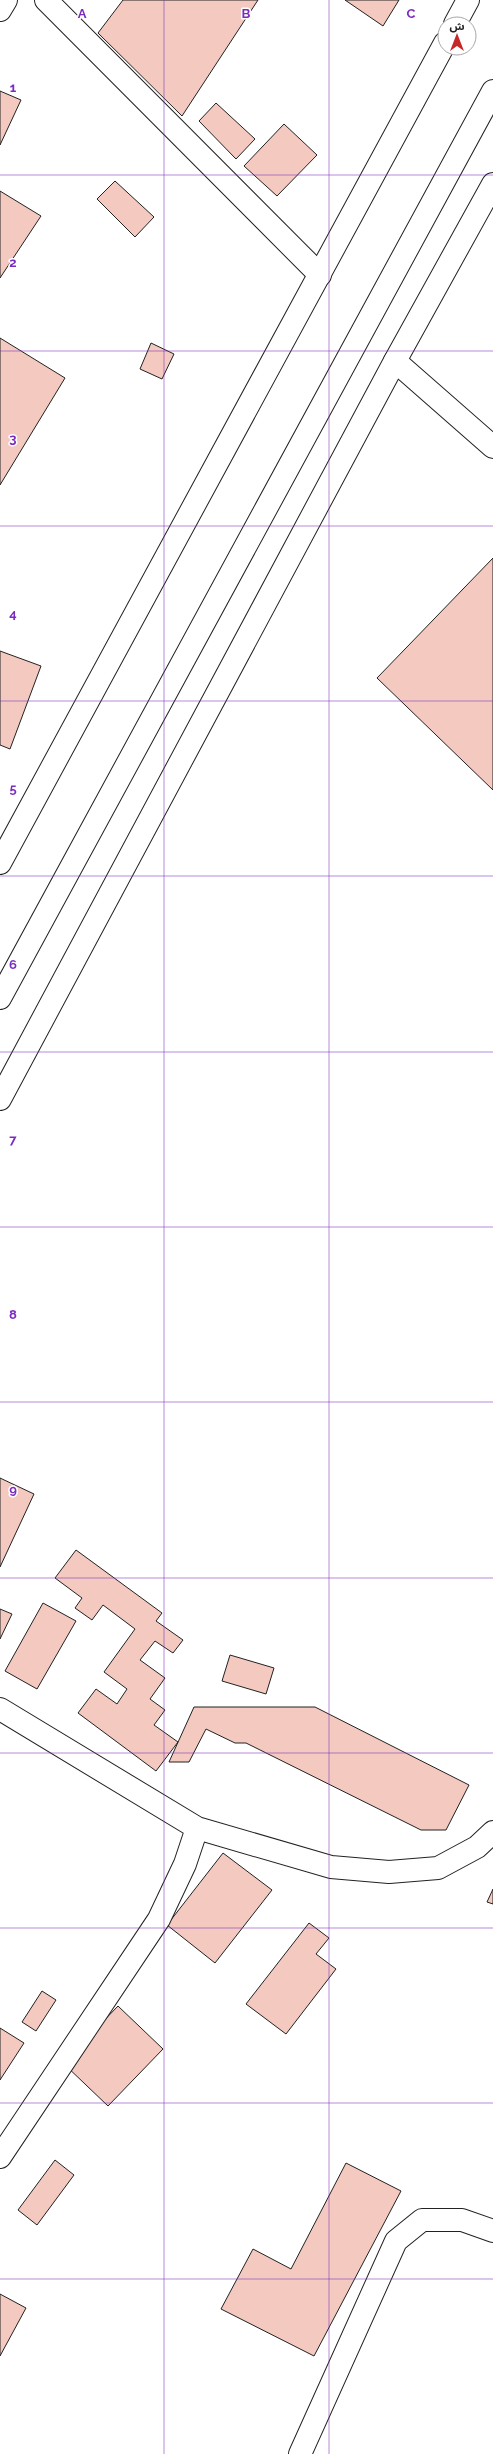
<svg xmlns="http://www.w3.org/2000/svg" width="493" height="2454" viewBox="0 0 493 2454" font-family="Raleway,'Noto Sans Arabic',sans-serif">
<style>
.building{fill:#f3c9c0;stroke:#222}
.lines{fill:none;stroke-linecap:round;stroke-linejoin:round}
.minor-casing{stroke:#222;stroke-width:24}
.major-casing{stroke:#222;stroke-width:24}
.highway-casing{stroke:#222;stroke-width:24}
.minor{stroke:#fff;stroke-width:22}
.major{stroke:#fff;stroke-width:22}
.highway{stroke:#fff;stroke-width:22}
.grid{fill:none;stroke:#7b2cbf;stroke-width:1;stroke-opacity:0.55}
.grid-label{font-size:13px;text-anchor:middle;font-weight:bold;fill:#7b2cbf;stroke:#fff;stroke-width:3;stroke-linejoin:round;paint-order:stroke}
</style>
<rect width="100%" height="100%" fill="#fff"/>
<path class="building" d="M123,0H258L182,116L98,33Z
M345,0H399L383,26Z
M0,91L21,100L0,145Z
M216,103L255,139L236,159L199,121Z
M284,124L317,155L277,196L244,166Z
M115,181L154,217L135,237L97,199Z
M0,191L41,216L0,278Z
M0,338L65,378L0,485Z
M151,343L174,354L162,379L140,369Z
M493,558V790L377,678Z
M0,651L41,666L10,749L0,745Z
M0,1478L34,1494L0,1567Z
M76,1550L162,1613L156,1621L183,1640L173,1653L155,1641L140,1660L165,1678L150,1699L165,1710L154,1725L178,1742L156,1771L78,1713L96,1689L117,1704L127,1689L104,1672L135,1629L103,1605L92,1620L75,1608L82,1598L55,1578Z
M43,1603L76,1621L37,1689L5,1671Z
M0,1609L12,1614L0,1639Z
M230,1655L274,1668L266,1694L222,1681Z
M194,1707H315L469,1785L446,1830H421L246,1743H235L206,1729L189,1762H169Z
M223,1853L272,1890L215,1963L167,1925Z
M493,1889V1904L487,1902Z
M309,1923L329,1938L316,1954L336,1969L286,2034L246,2004Z
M42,1991L56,2000L36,2031L22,2022Z
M118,2006L163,2049L108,2106L63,2063Z
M0,2028L24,2043L0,2080Z
M55,2160L74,2175L37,2225L18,2210Z
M346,2163L401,2191L314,2356L221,2309L253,2249L291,2269Z
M0,2294L26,2308L0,2356Z"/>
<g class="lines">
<g class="minor-casing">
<path id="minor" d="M46,0L320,275
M0,10L6,0
M0,1099L395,361L493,184
M0,1709L197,1828L185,1864L159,1919L0,2157
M197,1828L331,1867L389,1872L438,1868L477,1847L493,1832
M300,2454L396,2241L422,2220H462L493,2231"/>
</g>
<g class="major-casing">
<path id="major" d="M395,361L493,447"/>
</g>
<g class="highway-casing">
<path id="highway" d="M455,24L468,0
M0,863L445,43
M0,998L493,91"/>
</g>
<use href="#minor" class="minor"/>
<use href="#major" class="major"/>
<use href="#highway" class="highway"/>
</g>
<path class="grid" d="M164,0V2454M329,0V2454M0,175H493M0,351H493M0,526H493M0,701H493M0,876H493M0,1052H493M0,1227H493M0,1402H493M0,1578H493M0,1753H493M0,1928H493M0,2103H493M0,2279H493"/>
<g class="grid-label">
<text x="82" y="18">A</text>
<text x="246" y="18">B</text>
<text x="411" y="18">C</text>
<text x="13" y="92">1</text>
<text x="13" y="267">2</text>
<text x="13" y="443">3</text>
<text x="13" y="618">4</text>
<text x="13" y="793">5</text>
<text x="13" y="969">6</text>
<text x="13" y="1144">7</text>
<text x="13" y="1319">8</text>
<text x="13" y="1494">9</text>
</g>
<g transform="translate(457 36)"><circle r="19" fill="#ffffff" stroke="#a7a7a7"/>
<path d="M0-3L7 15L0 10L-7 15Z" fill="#c62828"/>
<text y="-6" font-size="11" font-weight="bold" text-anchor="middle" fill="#222222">ش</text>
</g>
</svg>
